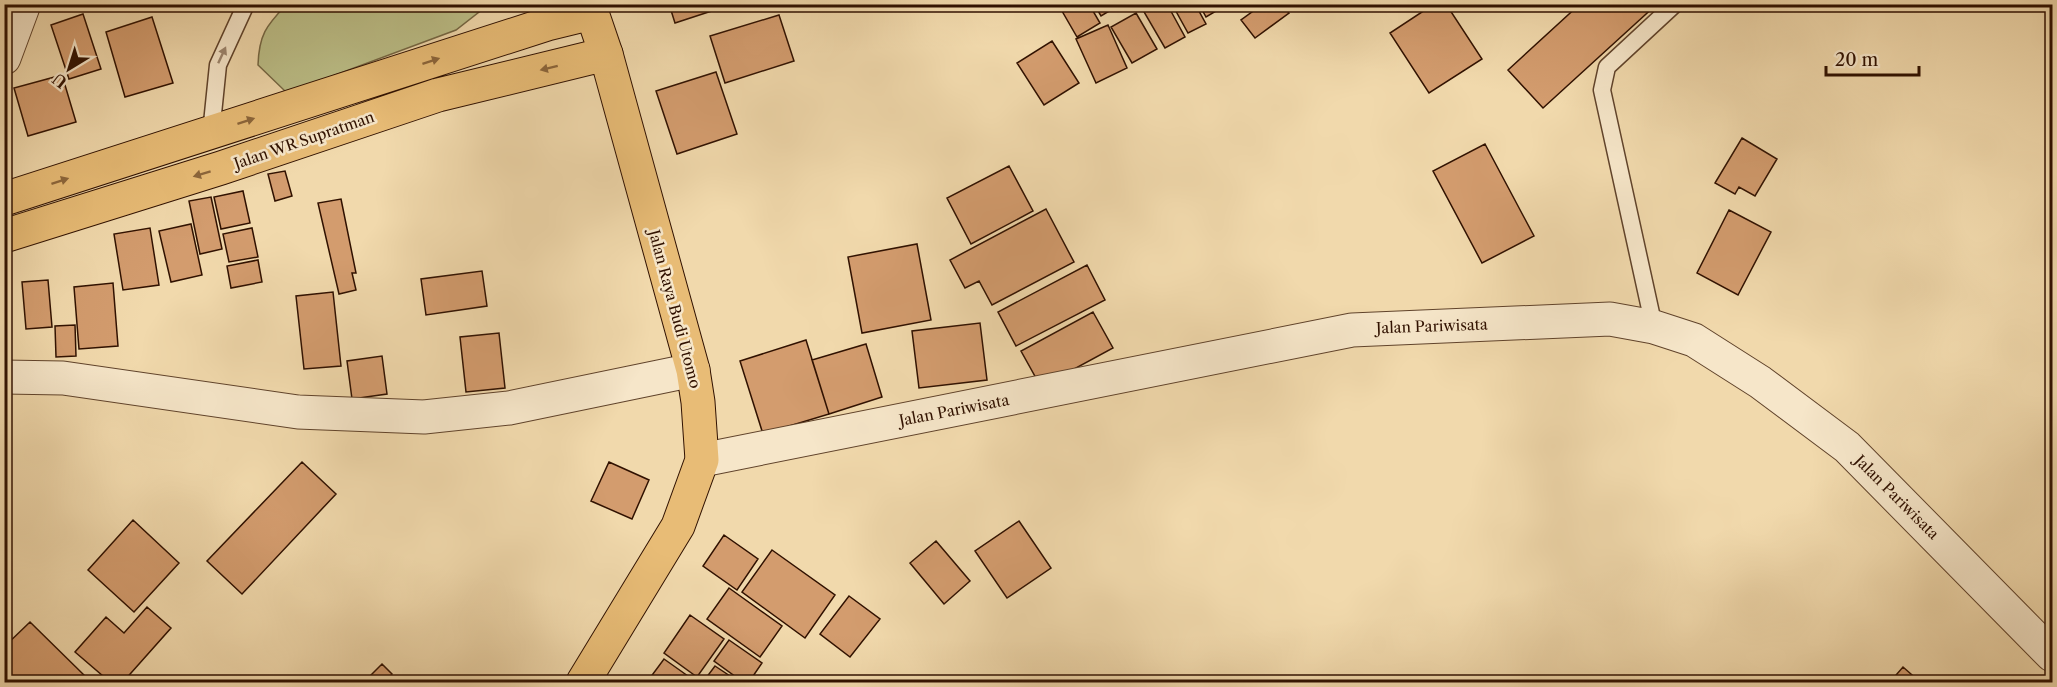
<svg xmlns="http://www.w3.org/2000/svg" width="2057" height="687" viewBox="0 0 2057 687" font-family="'Libre Caslon Text',serif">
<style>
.green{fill:#bcbf88;stroke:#766844;stroke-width:1.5}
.building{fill:#d39c6e;stroke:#301100;stroke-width:1.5}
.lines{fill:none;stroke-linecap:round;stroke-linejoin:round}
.service-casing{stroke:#60432b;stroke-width:19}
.minor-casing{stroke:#60432b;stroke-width:35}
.primary-casing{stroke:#301100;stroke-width:35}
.trunk-casing{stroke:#301100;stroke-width:35}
.service{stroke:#f6e6c9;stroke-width:16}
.minor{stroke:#f6e6c9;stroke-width:33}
.primary{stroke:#e8bc76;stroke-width:33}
.trunk{stroke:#e8bc76;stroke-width:33}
.oneway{fill:#9d866f}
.oneway2{fill:#8c663b}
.labels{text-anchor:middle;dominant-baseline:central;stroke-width:5;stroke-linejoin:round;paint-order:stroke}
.street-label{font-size:15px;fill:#301100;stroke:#f6e6c9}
</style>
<rect width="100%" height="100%" fill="#f1d9ac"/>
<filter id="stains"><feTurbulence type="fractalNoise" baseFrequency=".00333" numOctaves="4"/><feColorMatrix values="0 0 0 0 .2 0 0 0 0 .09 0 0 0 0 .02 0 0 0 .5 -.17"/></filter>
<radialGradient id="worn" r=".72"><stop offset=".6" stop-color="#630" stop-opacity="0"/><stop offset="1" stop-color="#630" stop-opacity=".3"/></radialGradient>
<path class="green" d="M286,5H488L456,30L287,93L258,65C259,35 266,26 286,5Z"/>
<path class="building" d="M669,4H733L675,23Z
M1073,4H1089L1100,23L1077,37L1062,11Z
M1094,4H1121L1101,16Z
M1167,4L1185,37L1165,48L1140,5Z
M1172,4H1195L1206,24L1188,33Z
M1199,4H1228L1206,17Z
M1263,4H1282L1289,13L1255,38L1241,20Z
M1434,4H1446L1482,59L1429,93L1390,33Z
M1580,4H1657L1543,108L1508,70Z
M1136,13L1157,49L1132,63L1111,27Z
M83,14L101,69L69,79L51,25Z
M779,15L794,61L725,83L710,36Z
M152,17L173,83L125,97L106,32Z
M1108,25L1127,68L1096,83L1076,39Z
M1052,41L1079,83L1044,105L1017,63Z
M716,72L737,134L677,154L656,91Z
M62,75L76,122L28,136L14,88Z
M1742,138L1777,159L1755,196L1739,187L1735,194L1715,183Z
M1485,144L1534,236L1482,263L1433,171Z
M1009,166L1033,211L971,244L947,198Z
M285,171L292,196L275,201L268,174Z
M243,191L250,223L221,229L214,197Z
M211,197L222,249L200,254L189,201Z
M341,199L356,273H352L356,290L339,294L318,203Z
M1046,209L1074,262L992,305L979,281L965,288L950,260Z
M1729,210L1771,232L1738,295L1697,273Z
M191,224L202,275L171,282L159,231Z
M150,228L159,285L123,290L114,234Z
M252,228L258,257L229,262L223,234Z
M917,244L931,320L862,333L848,257Z
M258,260L262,282L231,288L227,266Z
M1087,265L1105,300L1016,346L998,312Z
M482,271L487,306L426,315L421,279Z
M48,280L52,327L26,329L22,282Z
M113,283L118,346L79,349L74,287Z
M333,292L341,366L304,369L296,296Z
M1093,312L1113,348L1041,387L1021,351Z
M980,323L987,380L919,388L912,331Z
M75,325L76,356L56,357L55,326Z
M499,333L505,388L466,392L460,337Z
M806,340L829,414L763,434L740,361Z
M866,344L882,397L829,414L812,360Z
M382,356L387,394L352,399L347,361Z
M302,462L336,494L242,594L207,561Z
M609,462L649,480L632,519L591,501Z
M133,520L179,563L134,612L88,570Z
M1019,521L1051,568L1007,598L975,551Z
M724,535L758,559L737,590L703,566Z
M936,541L970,581L944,604L910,563Z
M772,550L835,595L805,638L742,592Z
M729,588L782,626L760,657L707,619Z
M849,596L880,619L850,657L820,634Z
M147,607L171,628L123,682H110L75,652L106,617L124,633Z
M690,615L724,639L697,677L664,653Z
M30,622L84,675L81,679L85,682H19L4,668V647Z
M729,640L762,663L749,682H743L714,661Z
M664,659L695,681L694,682H647Z
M382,664L392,674L384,682H364Z
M715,666L739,682H703Z
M1903,667L1920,682H1890Z"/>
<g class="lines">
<g class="service-casing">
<path id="service" d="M211,133L218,65L246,4
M1654,327L1602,90L1607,67L1675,4"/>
</g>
<g class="minor-casing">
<path id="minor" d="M4,58L24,4
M4,377L63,378L298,412L424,417L509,408L693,370
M702,460L1352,330L1610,319L1654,327L1694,340L1760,382L1847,447L2052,655"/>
</g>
<g class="primary-casing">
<path id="primary" d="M589,4L606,54"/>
</g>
<g class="trunk-casing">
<path id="trunk" d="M4,199L547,24L592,13
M4,236L221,168L438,95L606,54L693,370L698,402L702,460L678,526L583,682"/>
</g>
<use href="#service" class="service"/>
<use href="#minor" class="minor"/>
<use href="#primary" class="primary"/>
<use href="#trunk" class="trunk"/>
</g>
<defs><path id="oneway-solid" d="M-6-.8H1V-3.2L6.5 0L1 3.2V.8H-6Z" transform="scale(1.5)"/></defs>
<use class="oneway" href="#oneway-solid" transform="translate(222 55) rotate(-65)"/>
<g class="oneway2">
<use href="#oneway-solid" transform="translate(431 61) rotate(-18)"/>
<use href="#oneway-solid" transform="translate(549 68) rotate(166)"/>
<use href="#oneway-solid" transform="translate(246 121) rotate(-18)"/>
<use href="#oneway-solid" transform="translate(202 174) rotate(163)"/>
<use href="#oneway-solid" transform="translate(60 181) rotate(-18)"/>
</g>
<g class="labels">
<g class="street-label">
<text transform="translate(304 140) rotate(-19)">Jalan WR Supratman</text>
<text transform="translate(675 309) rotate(75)">Jalan Raya Budi Utomo</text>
<text transform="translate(1432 326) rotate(-2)">Jalan Pariwisata</text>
<text transform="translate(954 410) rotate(-11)">Jalan Pariwisata</text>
<text transform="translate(1897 497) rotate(45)">Jalan Pariwisata</text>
</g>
</g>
<rect width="2057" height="687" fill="none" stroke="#f1d9ac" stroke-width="24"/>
<rect x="6" y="6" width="2045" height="675" fill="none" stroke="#301100" stroke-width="3"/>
<rect x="12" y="12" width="2033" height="663" fill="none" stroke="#301100" stroke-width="1.5"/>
<g transform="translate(69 69) rotate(218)" stroke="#f6e6c9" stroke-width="4.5" paint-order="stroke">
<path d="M0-4.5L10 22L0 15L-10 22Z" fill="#301100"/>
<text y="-9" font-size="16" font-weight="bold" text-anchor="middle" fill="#301100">U</text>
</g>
<path d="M1826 66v9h93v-9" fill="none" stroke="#301100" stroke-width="3"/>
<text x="1835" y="66" font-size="18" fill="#301100" stroke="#f6e6c9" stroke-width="4.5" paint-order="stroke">20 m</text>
<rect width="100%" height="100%" filter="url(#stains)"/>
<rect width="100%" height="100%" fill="url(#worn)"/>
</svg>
